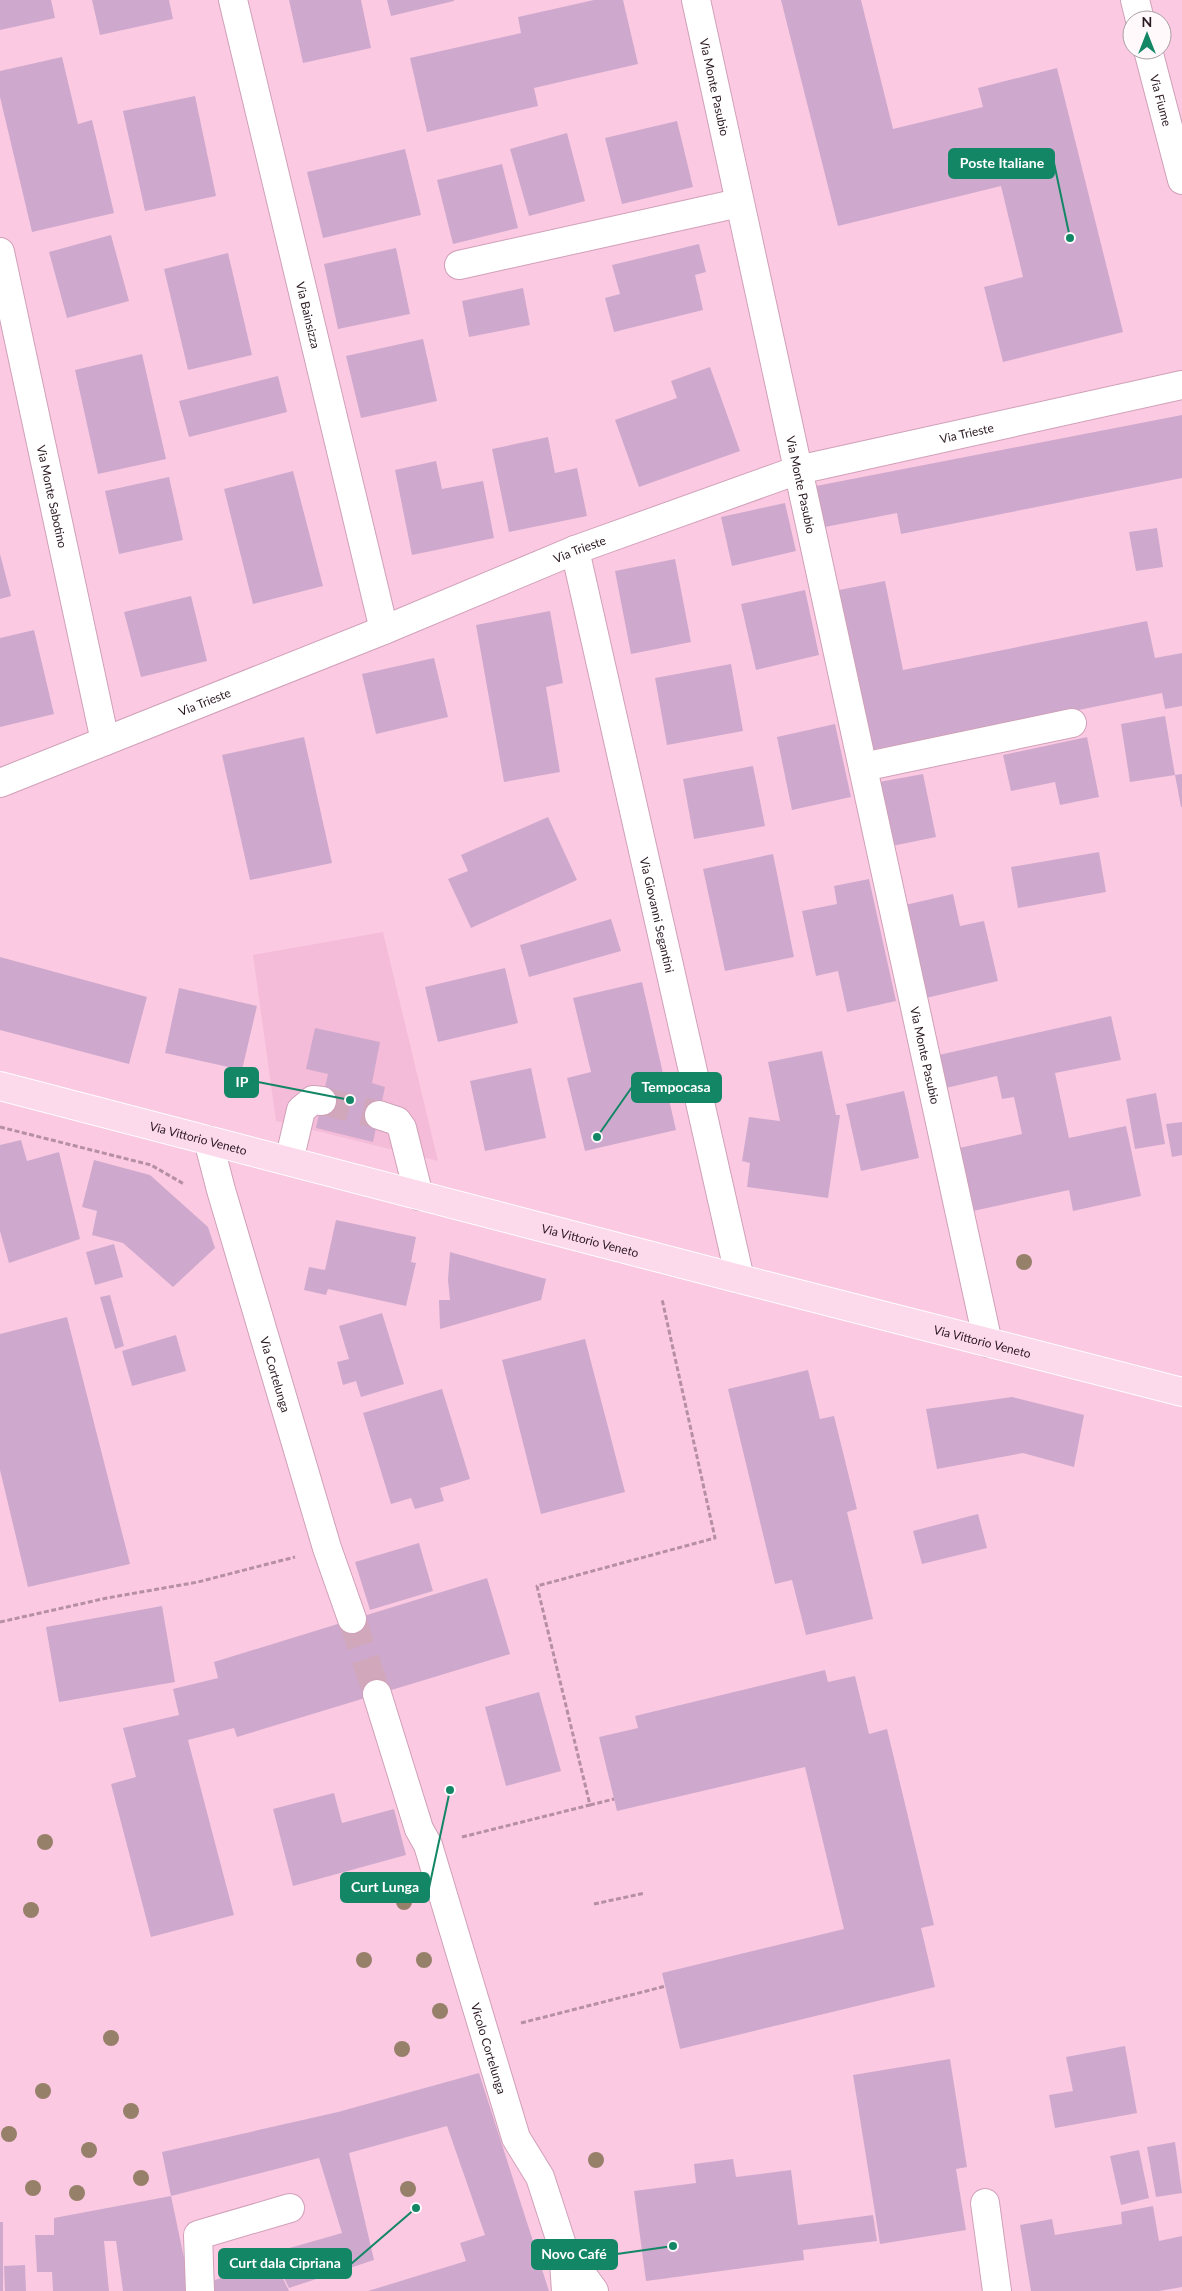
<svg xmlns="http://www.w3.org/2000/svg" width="1182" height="2291" viewBox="0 0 1182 2291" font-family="Lato,sans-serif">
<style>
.built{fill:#f4bcd8}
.building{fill:#cea9cd}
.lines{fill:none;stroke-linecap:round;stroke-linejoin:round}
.minor-tunnel{stroke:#d1a7bc;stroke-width:28;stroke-dasharray:28 14;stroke-linecap:butt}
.minor-casing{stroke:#d0a0b8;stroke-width:30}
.major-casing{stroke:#fff;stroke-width:30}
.path{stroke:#b68fa2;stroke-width:3;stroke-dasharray:5 2.5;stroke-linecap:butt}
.minor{stroke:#fff;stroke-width:28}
.major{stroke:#fcd9eb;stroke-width:28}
.tree{fill:#97806a}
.labels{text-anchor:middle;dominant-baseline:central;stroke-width:5;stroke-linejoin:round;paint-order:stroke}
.street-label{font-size:12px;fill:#2b1922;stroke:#fff9fc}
.leader{fill:none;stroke:#138665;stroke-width:2}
.callout-dot{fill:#138665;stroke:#fff9fc;stroke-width:2}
.callout{fill:#138665;stroke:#138665;stroke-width:2}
.callout-label{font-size:14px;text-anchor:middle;font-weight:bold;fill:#fff}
</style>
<rect width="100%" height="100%" fill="#fbcae2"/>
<path class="built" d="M383,932L438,1161L276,1121L253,955Z"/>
<path class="building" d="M0,0H51L55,18L0,30Z
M92,0H169L173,19L100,35Z
M289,0H361L371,48L303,63Z
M387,0H454V1L391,16Z
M594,0H623L638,64L534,88L538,106L427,132L410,58L521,33L518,17Z
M781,0H861L893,129L983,107L978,88L1057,68L1123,332L1003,362L984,287L1023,277L1001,186L838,226Z
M62,57L78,124L92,120L114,213L32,232L0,97V71Z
M195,96L216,196L145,211L123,111Z
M677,121L693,187L622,204L605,138Z
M567,133L585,201L529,216L510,149Z
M405,149L421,215L323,238L307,172Z
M502,164L518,228L453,244L437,180Z
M111,235L129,301L67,318L49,252Z
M699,244L706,272L695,275L703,310L614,332L605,298L620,294L612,265Z
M396,248L410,314L338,329L324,264Z
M228,253L252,355L188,370L164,269Z
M523,288L530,325L469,337L462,301Z
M423,339L437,401L361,418L346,356Z
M142,354L166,459L98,474L75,370Z
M710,367L740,451L639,487L615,420L677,398L671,381Z
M278,376L287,412L189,437L179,401Z
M1182,415V478L901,534L897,513L825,527L816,486Z
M548,437L555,473L577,468L587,516L509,532L492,449Z
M436,461L442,489L483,481L494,538L412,555L395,470Z
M293,471L323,586L253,604L224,489Z
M169,477L183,540L119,554L105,491Z
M785,503L796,551L732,566L721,517Z
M1157,528L1163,567L1136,571L1129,532Z
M0,554L11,596L0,599Z
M675,559L691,642L631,654L615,571Z
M885,581L903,670L1147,621L1155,658L1182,653V706L1165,709L1162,693L872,752L839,590Z
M805,590L819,655L756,670L741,604Z
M191,596L207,661L141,677L124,612Z
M550,611L563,683L546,687L560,772L504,782L476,625Z
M34,630L54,714L0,727V638Z
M434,658L448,717L376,734L362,674Z
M731,664L743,731L667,745L655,678Z
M1165,716L1175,775L1130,782L1121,724Z
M835,724L851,797L792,810L777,737Z
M304,737L332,863L250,880L222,755Z
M1087,737L1099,797L1060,805L1055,782L1011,791L1003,755Z
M753,766L765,826L694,839L683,779Z
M923,774L936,837L892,846L879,782Z
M1182,774V807H1181L1175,775Z
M548,817L577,880L471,928L448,879L468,871L461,855Z
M1099,852L1106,892L1018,908L1011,867Z
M773,854L794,957L725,971L703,869Z
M869,879L896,1001L847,1012L838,971L816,976L802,911L837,904L834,886Z
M953,894L960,926L984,921L998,981L926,998L905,905Z
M611,919L621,951L529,977L520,945Z
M0,957L147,997L129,1064L0,1030Z
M505,968L518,1023L438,1042L425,987Z
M642,982L676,1130L585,1151L567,1078L591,1072L573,998Z
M179,988L257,1006L242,1070L165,1053Z
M1111,1016L1121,1060L1055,1073L1069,1138L1126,1126L1141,1196L1073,1211L1069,1190L973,1211L959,1148L1022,1134L1014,1097L1002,1099L997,1076L946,1088L939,1055Z
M315,1028L380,1042L372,1083L385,1087L373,1142L316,1128L328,1074L306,1069Z
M822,1051L836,1115H840L828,1198L747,1187L750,1163L742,1161L749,1117L780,1121L768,1062Z
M531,1068L546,1138L485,1151L470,1081Z
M904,1091L919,1158L861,1171L846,1104Z
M1156,1093L1165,1144L1135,1149L1126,1099Z
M1182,1122V1155L1172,1157L1166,1124Z
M21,1140L27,1161L59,1152L80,1239L9,1263L0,1231V1145Z
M94,1160L150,1175L208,1227L215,1248L173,1287L123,1243L92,1235L97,1211L82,1207Z
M336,1220L416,1237L411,1262L416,1263L406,1306L328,1289L326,1295L304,1290L309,1267L325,1270Z
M114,1244L123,1277L95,1285L86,1252Z
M450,1252L546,1279L541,1300L440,1329L439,1300H450L448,1280Z
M110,1295L124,1346L115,1349L100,1297Z
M382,1313L404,1384L361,1397L356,1381L343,1385L337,1362L349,1359L339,1326Z
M67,1317L130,1564L28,1587L0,1470V1334Z
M176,1335L186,1371L132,1386L122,1351Z
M585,1339L625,1492L541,1514L502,1360Z
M808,1370L820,1419L834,1416L857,1509L847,1512L873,1619L806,1635L792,1580L775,1584L728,1389Z
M442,1389L470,1479L440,1488L444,1501L415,1509L411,1498L391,1504L363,1413Z
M1012,1397L1084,1415L1074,1467L1023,1453L937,1469L926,1409Z
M978,1514L987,1548L922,1564L913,1531Z
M419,1543L433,1591L370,1610L355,1562Z
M487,1578L510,1654L237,1737L234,1728L188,1740L234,1915L151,1937L111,1784L136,1777L123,1728L179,1715L173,1689L218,1678L214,1662Z
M162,1606L175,1682L59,1702L46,1627Z
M825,1670L828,1682L855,1676L869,1734L887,1729L934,1925L921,1928L935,1987L680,2049L662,1973L844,1929L805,1767L617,1811L599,1737L638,1728L635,1716Z
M539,1692L561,1771L506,1786L485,1707Z
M334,1793L342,1823L394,1809L406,1855L293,1886L273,1809Z
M1125,2046L1137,2113L1055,2128L1049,2095L1073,2091L1066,2057Z
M950,2059L967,2167L956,2169L966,2230L880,2244L853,2075Z
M479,2073L549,2291H368L466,2261L460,2243L485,2235L447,2126L349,2153L374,2260L289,2288L272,2253L342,2233L319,2158L171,2196L162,2152L338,2112Z
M1175,2142L1182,2193L1156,2197L1147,2147Z
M1139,2150L1149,2198L1121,2205L1110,2156Z
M733,2159L736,2177L791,2170L798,2225L873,2215L877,2241L803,2250L804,2260L646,2281L634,2191L696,2183L694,2164Z
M171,2196L191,2291H123L116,2241H104L109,2291H53L52,2272H37L35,2235H54V2218Z
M1153,2206L1159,2241L1182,2236V2287L1159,2291H1031L1020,2225L1052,2219L1055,2235L1122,2224L1121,2212Z
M0,2222H3V2291H0Z
M274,2260L289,2291H211L212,2281Z
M25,2265L26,2291H5L4,2266Z"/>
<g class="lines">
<path class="minor-tunnel" d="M322,1101L379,1115
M352,1619L377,1694"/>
<g class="minor-casing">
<g id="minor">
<path id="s1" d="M233,0L384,630"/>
<path id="s2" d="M696,0L988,1343"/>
<path d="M1135,0L1140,20"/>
<path id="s3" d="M1148,50L1182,180"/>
<path id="s4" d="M0,252L105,741"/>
<path d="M459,265L739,203"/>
<path id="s5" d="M575,550L740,1279"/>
<path d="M863,767L1072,723"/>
<path id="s6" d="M0,783L384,630L575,550L798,470L1182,385"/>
<path d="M379,1115L397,1121L402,1128L419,1196"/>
<path id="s7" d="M208,1140L221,1190L327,1548L352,1619"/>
<path d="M289,1161L301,1110L313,1100L322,1101"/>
<path id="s8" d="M377,1694L419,1829L428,1845L516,2138L540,2177L563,2248L566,2291"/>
<path d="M985,2203L997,2291"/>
<path d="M563,2248L594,2291"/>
<path d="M200,2291L198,2235L290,2208"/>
</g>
</g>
<g class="major-casing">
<g id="major">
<path id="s9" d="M0,1086L740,1279L1182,1392"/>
</g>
</g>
<path class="path" d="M0,1127L151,1165L184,1184
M0,1622L107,1598L198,1582L295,1557
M590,1805L614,1799
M462,1837L590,1805L537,1586L715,1538L662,1299
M594,1904L645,1893
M521,2023L666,1986"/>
<use href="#minor" class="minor"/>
<use href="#major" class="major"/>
</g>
<g class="tree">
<circle cx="1024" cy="1262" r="8"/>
<circle cx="45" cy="1842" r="8"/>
<circle cx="404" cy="1902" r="8"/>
<circle cx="31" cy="1910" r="8"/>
<circle cx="364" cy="1960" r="8"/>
<circle cx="424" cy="1960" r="8"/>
<circle cx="440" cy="2011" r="8"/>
<circle cx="111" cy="2038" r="8"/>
<circle cx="402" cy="2049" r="8"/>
<circle cx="43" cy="2091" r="8"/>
<circle cx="131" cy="2111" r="8"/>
<circle cx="9" cy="2134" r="8"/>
<circle cx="89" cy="2150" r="8"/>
<circle cx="596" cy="2160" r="8"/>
<circle cx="141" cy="2178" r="8"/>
<circle cx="33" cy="2188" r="8"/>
<circle cx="408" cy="2189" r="8"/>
<circle cx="77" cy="2193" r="8"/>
</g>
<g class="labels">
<g class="street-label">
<text stroke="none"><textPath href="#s2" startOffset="89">Via Monte Pasubio</textPath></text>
<text stroke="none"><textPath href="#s3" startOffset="52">Via Fiume</textPath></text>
<text stroke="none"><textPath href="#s1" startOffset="324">Via Bainsizza</textPath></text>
<text stroke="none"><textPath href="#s6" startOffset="1030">Via Trieste</textPath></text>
<text stroke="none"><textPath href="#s2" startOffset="496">Via Monte Pasubio</textPath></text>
<text stroke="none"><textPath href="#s4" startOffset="250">Via Monte Sabotino</textPath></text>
<text stroke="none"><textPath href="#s6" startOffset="625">Via Trieste</textPath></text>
<text stroke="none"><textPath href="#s6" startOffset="220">Via Trieste</textPath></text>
<text stroke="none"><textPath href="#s5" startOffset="374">Via Giovanni Segantini</textPath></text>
<text stroke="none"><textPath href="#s2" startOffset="1080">Via Monte Pasubio</textPath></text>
<text stroke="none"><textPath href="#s9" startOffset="205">Via Vittorio Veneto</textPath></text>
<text stroke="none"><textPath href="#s9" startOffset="610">Via Vittorio Veneto</textPath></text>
<text stroke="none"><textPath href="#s9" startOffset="1015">Via Vittorio Veneto</textPath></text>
<text stroke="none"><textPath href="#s7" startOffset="244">Via Cortelunga</textPath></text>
<text stroke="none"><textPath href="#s8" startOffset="372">Vicolo Cortelunga</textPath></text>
</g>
</g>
<path class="leader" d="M1070 238L1054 163M350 1100L258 1082M597 1137L632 1087M450 1790L429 1888M673 2246L617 2254M416 2208L351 2264"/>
<g class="callout-dot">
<circle cx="1070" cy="238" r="5"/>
<circle cx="350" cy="1100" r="5"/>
<circle cx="597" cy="1137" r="5"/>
<circle cx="450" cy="1790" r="5"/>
<circle cx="673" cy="2246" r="5"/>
<circle cx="416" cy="2208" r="5"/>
</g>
<g class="callout">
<rect x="949" y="149" width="105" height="29" rx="5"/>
<rect x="225" y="1068" width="33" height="29" rx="5"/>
<rect x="632" y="1073" width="89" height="29" rx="5"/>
<rect x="341" y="1873" width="88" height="29" rx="5"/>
<rect x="532" y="2240" width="85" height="29" rx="5"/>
<rect x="219" y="2249" width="132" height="29" rx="5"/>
</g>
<g class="callout-label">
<text x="1002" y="168">Poste Italiane</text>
<text x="242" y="1087">IP</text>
<text x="676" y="1092">Tempocasa</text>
<text x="385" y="1892">Curt Lunga</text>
<text x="574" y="2259">Novo Café</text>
<text x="285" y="2268">Curt dala Cipriana</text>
</g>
<g transform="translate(1147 35)"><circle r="24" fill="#fff9fc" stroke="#aa9fa5"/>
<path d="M0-4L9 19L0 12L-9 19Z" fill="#138665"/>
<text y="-8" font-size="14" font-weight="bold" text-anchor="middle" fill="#2b1922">N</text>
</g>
</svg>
